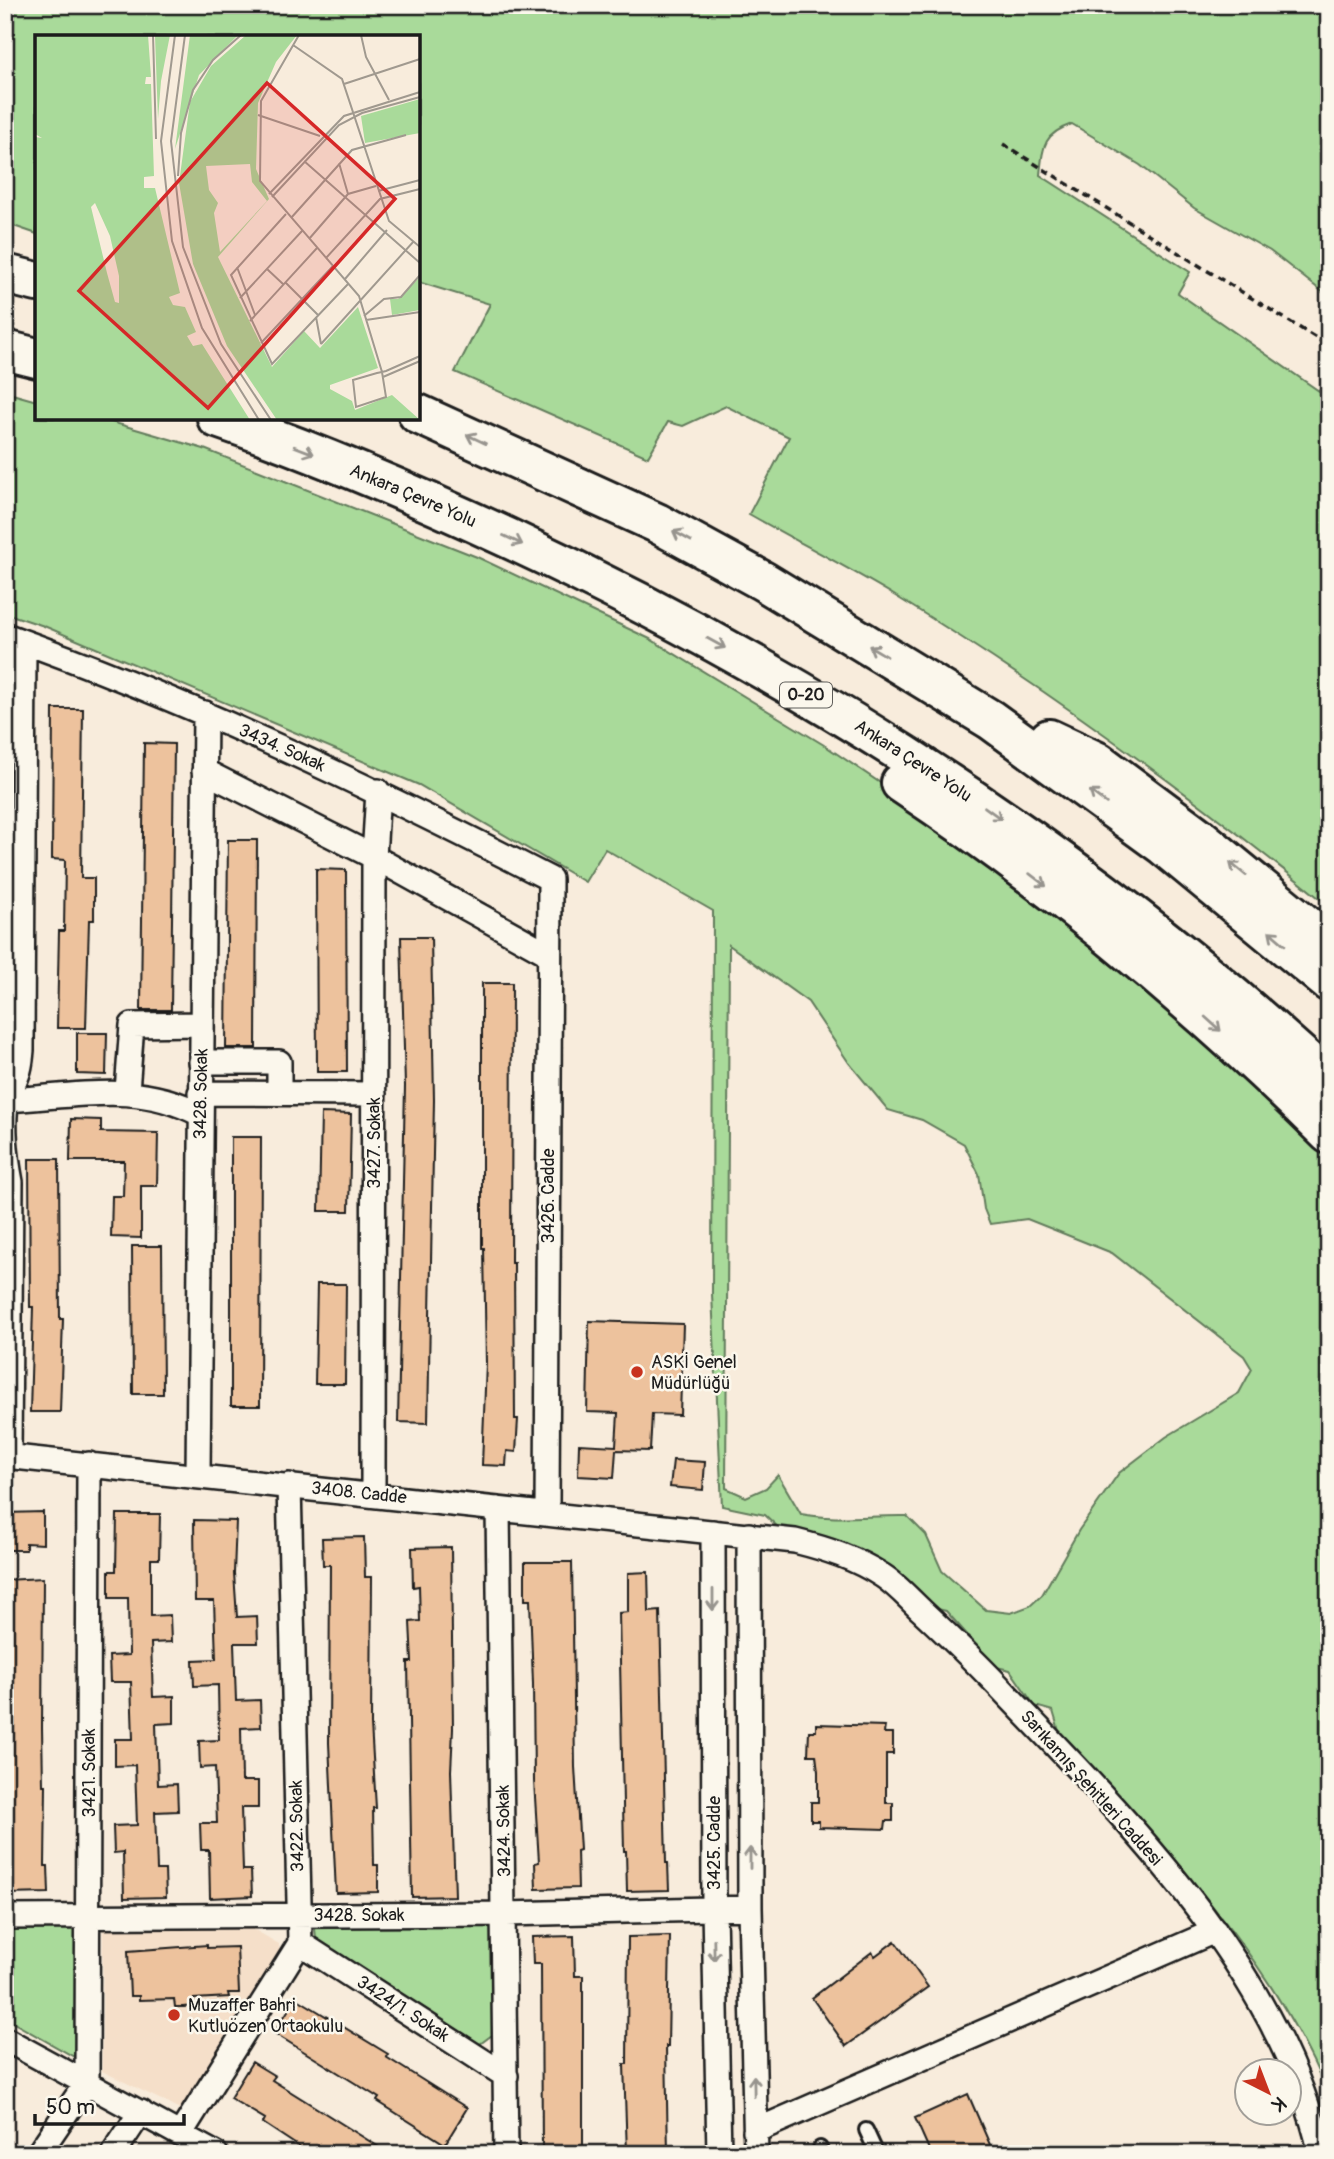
<svg xmlns="http://www.w3.org/2000/svg" width="1334" height="2159" viewBox="0 0 1334 2159" font-family="Pangolin,sans-serif">
<style>
.built{fill:#f5dfc9}
.green{fill:#a9da9a;stroke:#627b5b;stroke-width:2;fill-rule:evenodd}
.building{fill:#edc29d;stroke:#1c1c1c;stroke-width:2}
.lines{fill:none;stroke-linecap:round;stroke-linejoin:round}
.lane-casing{stroke:#1c1c1c;stroke-width:18}
.street-casing{stroke:#1c1c1c;stroke-width:28}
.highway-casing{stroke:#1c1c1c;stroke-width:44}
.path{stroke:#1c1c1c;stroke-width:3.5;stroke-dasharray:7 5;stroke-linecap:butt}
.lane{stroke:#fbf7ec;stroke-width:12}
.street{stroke:#fbf7ec;stroke-width:23}
.highway{stroke:#fbf7ec;stroke-width:38}
.oneway{stroke:#97948e}
.poi-dot{fill:#c8321e;stroke:#fbf7ec;stroke-width:2.5}
.labels{text-anchor:middle;dominant-baseline:central;stroke-width:5;stroke-linejoin:round;paint-order:stroke}
.shield{fill:#fbf7ec;stroke:#5f5e5a;stroke-width:2}
.shield-label{font-size:16px;font-weight:bold;fill:#1c1c1c}
.street-label{font-size:18px;fill:#1c1c1c;stroke:#fbf7ec}
.poi-label{font-size:18px;fill:#1c1c1c;stroke:#fbf7ec;text-anchor:start}
.inset-road{fill:none;stroke:#a0998f;stroke-width:2}
.view{fill:#d62828;fill-opacity:0.15;stroke:#d62828;stroke-width:3.5}
.inset-edge{fill:none;stroke:#1c1c1c;stroke-width:3.5}
</style>
<rect width="100%" height="100%" fill="#f8ecdc"/>
<filter id="ink" filterUnits="userSpaceOnUse"><feTurbulence type="fractalNoise" baseFrequency=".0143" numOctaves="2"/><feDisplacementMap in="SourceGraphic" scale="14" xChannelSelector="R" yChannelSelector="G"/><feConvolveMatrix kernelMatrix="1 2 1 2 8 2 1 2 1" color-interpolation-filters="sRGB"/></filter>
<g filter="url(#ink)">
<path class="built" d="M103,1924L248,1926L279,1944L280,1960L184,2111L102,2071Z"/>
<path class="green" d="M5,5H1329V297L1270,251L1194,208L1140,165L1072,124C1043,134 1043,146 1040,175L1190,272L1178,293L1329,398V906C1192,795 1048,689 897,597C849,568 798,542 749,514L789,437L726,406L683,426L668,422L648,457L455,372L490,304L418,282V37H37V234L5,223Z
M5,392L37,401V418H98L204,449L477,557L650,639L824,745L999,863L1329,1146V2097C1272,1955 1159,1844 1059,1731L1053,1711L1035,1706L1010,1670L996,1667L946,1611L929,1607L889,1569L865,1552L780,1529L765,1515L722,1506L712,1294L713,911L605,849L585,882L419,785L44,626L5,613ZM729,945L808,1002L849,1063L888,1110L922,1120L964,1144L979,1174L984,1209L990,1224L1027,1219L1112,1253L1244,1356L1252,1369L1239,1393L1166,1437L1119,1473L1079,1530L1042,1595L1030,1606L1011,1613L986,1610L942,1571L926,1535L907,1516C871,1515 836,1521 801,1514L778,1475L766,1488L746,1497L726,1488Z
M489,1922L494,1929L492,2035L480,2044L316,1938L315,1929L320,1924Z
M5,1925L68,1926L81,1930L78,2059L5,2018Z"/>
<path class="building" d="M53,709H83L81,878H94V920H89L86,1028H57L59,931H64L65,860L52,859Z
M144,743L174,744L171,1010H141Z
M228,840H257L256,1048H226Z
M316,869L346,870L347,1072H317Z
M401,937H431L434,1100L428,1423L398,1422L405,1086Z
M482,983H512L511,1263H514L515,1419H518L516,1452L507,1451L506,1466L482,1465L486,1363L484,1248H482Z
M77,1033H107L106,1075L77,1074Z
M321,1113L351,1114L349,1211H319Z
M71,1119L101,1120V1132L158,1133L157,1186H141V1238L111,1237L112,1196H123L124,1161H70Z
M231,1137H261L260,1406H231Z
M29,1159H59L60,1319H63L60,1412H30L33,1307H30Z
M132,1246H162L163,1394H133Z
M317,1284H346L345,1384H315Z
M589,1321L683,1324L680,1415L652,1414L650,1451L616,1450L614,1478L578,1476L579,1444L616,1446L618,1413L587,1412Z
M673,1460L705,1462L703,1490L670,1487Z
M43,1512V1544L26,1543V1550H5V1513Z
M117,1514H160L159,1559H151V1616L170,1615L171,1642L151,1643L153,1697L174,1696V1723L156,1724L158,1785L177,1784L178,1811L155,1812L157,1870H165L166,1897L124,1898L123,1852L114,1853L113,1826L137,1825L135,1765L115,1766V1739H133L131,1682H110L109,1656L129,1655L128,1598H109V1571H116Z
M194,1520L236,1521L234,1573L237,1617L257,1616L258,1643H234L236,1701L260,1700L261,1727L241,1728L242,1781H258V1808H241L243,1870H251L252,1896L210,1898L209,1850H201L200,1823H217L215,1767L200,1768L199,1741L219,1740L218,1685L194,1686L193,1660L216,1659L214,1601H195Z
M364,1537L365,1577H372L371,1724L376,1808H373L374,1865H378V1892L336,1893L329,1743L330,1565H323L322,1538Z
M451,1547L453,1729L451,1771L455,1896L412,1897L408,1662H412L410,1622L420,1621L419,1586L413,1587L412,1548Z
M525,1562H572L575,1767L580,1850L577,1851L578,1888L536,1889L535,1863L539,1862L534,1781L533,1684L530,1600H525Z
M648,1572L649,1612L660,1611L666,1863H668L669,1890L627,1891L626,1851H624L619,1613L628,1612V1573Z
M43,1578L42,1728L43,1785H46L45,1866H48L49,1893L7,1894L5,1580Z
M816,1724L885,1726L884,1733H893V1754H886V1803H893V1821H886L885,1829L819,1827V1821H811V1802H818V1771L816,1755H808L809,1731H816Z
M574,1936L575,1976H583V2154H542L541,1964H533L532,1937Z
M670,1936L668,2046H666L668,2154H627L624,2064H627L628,1937Z
M895,1941L928,1987L846,2046L812,1998L872,1952L875,1956Z
M207,1945V1948L237,1947L239,1993H228L229,1997L194,1999V2006L184,2007H175L174,1999L139,2000V1996H130L128,1951Z
M296,1998L388,2054L386,2057L467,2108L445,2144L377,2101L379,2098L274,2033Z
M252,2062L275,2076L272,2080L390,2154H310L263,2123L265,2119L230,2098Z
M968,2094L994,2154H931L915,2118Z"/>
<g class="lines">
<g class="lane-casing">
<path id="lane" d="M866,2130L877,2154
M820,2148L822,2154"/>
</g>
<g class="street-casing">
<path id="street" d="M5,635C193,702 373,788 550,879L547,1514
M204,771L374,857L549,954
M201,1062H279V1093
M127,1091L132,1025L201,1024
M200,1093L374,1094
M5,1100C74,1097 136,1080 200,1114
M5,1456L795,1541C827,1549 855,1558 883,1576C897,1585 910,1600 922,1611C952,1639 981,1667 1009,1697C1133,1826 1280,1974 1321,2154
M9,1456L11,1182C7,1161 1,1119 8,1098C16,1076 20,1076 22,1050L24,642
M198,1474L205,713
M373,1494L374,857L378,791
M498,1509L506,2154
M713,1532L714,1909L719,2154
M749,1535L750,1908L756,2154
M5,1917L505,1914L750,1908
M300,1943L506,2076
M5,2039L216,2154
M755,2131L1215,1931
M181,2133L300,1943L289,1485
M38,2154L87,2082L89,1464
M113,2154L141,2112"/>
</g>
<g class="highway-casing">
<path id="highway" d="M5,274L37,282
M5,350L37,358
M418,414L657,523L763,581L991,720L1164,846L1329,982
M217,418C317,452 413,494 508,538C806,677 1087,857 1329,1081
M1049,739L1098,762L1200,838L1329,944
M901,783C1056,886 1197,1003 1329,1134"/>
</g>
<path class="path" d="M1003,144L1329,346"/>
<use href="#lane" class="lane"/>
<use href="#street" class="street"/>
<use href="#highway" class="highway"/>
</g>
<defs><path id="oneway-shaft" d="M-6 0H5M1.5-3L5.5 0L1.5 3" fill="none" stroke-width="1.6" stroke-linecap="round" stroke-linejoin="round" transform="scale(1.75)"/></defs>
<g class="oneway">
<use href="#oneway-shaft" transform="translate(476 439) rotate(-155)"/>
<use href="#oneway-shaft" transform="translate(304 450) rotate(21)"/>
<use href="#oneway-shaft" transform="translate(682 536) rotate(-151)"/>
<use href="#oneway-shaft" transform="translate(513 540) rotate(25)"/>
<use href="#oneway-shaft" transform="translate(716 643) rotate(29)"/>
<use href="#oneway-shaft" transform="translate(878 651) rotate(-149)"/>
<use href="#oneway-shaft" transform="translate(1098 797) rotate(-143)"/>
<use href="#oneway-shaft" transform="translate(993 813) rotate(36)"/>
<use href="#oneway-shaft" transform="translate(1238 869) rotate(-141)"/>
<use href="#oneway-shaft" transform="translate(1038 880) rotate(37)"/>
<use href="#oneway-shaft" transform="translate(1277 938) rotate(-139)"/>
<use href="#oneway-shaft" transform="translate(1213 1024) rotate(42)"/>
<use href="#oneway-shaft" transform="translate(713 1600) rotate(90)"/>
<use href="#oneway-shaft" transform="translate(750 1858) rotate(-90)"/>
<use href="#oneway-shaft" transform="translate(714 1950) rotate(89)"/>
<use href="#oneway-shaft" transform="translate(754 2086) rotate(-91)"/>
</g>
</g>
<g class="poi-dot">
<circle cx="637" cy="1372" r="7"/>
<circle cx="174" cy="2015" r="7"/>
</g>
<g class="labels">
<rect class="shield" x="780" y="682.5" width="52" height="25" rx="5"/>
<g class="shield-label">
<text x="806" y="695">O-20</text>
</g>
<g class="street-label">
<text transform="translate(413 496) rotate(23)">Ankara Çevre Yolu</text>
<text transform="translate(282 748) rotate(24)">3434. Sokak</text>
<text transform="translate(913 761) rotate(33)">Ankara Çevre Yolu</text>
<text transform="translate(201 1094) rotate(-89)">3428. Sokak</text>
<text transform="translate(374 1143) rotate(-90)">3427. Sokak</text>
<text transform="translate(548 1196) rotate(-90)">3426. Cadde</text>
<text transform="translate(359 1493) rotate(6)">3408. Cadde</text>
<text transform="translate(89 1773) rotate(-90)">3421. Sokak</text>
<text transform="translate(1091 1788) rotate(48)">Sarıkamış Şehitleri Caddesi</text>
<text transform="translate(297 1826) rotate(-91)">3422. Sokak</text>
<text transform="translate(504 1831) rotate(-91)">3424. Sokak</text>
<text transform="translate(714 1843) rotate(-90)">3425. Cadde</text>
<text x="359" y="1915">3428. Sokak</text>
<text transform="translate(403 2009) rotate(33)">3424/1. Sokak</text>
</g>
<g class="poi-label">
<text x="651" y="1362">ASKİ Genel<tspan x="651" dy="21">Müdürlüğü</tspan></text>
<text x="188" y="2005">Muzaffer Bahri<tspan x="188" dy="21">Kutluözen Ortaokulu</tspan></text>
</g>
</g>
<g transform="translate(35 35)">
<rect width="385" height="385" fill="#f8ecdc"/>
<path d="M113,0L116,42H111L110,49H116L119,141L109,142V153H120L145,258L134,262L138,270L150,272L161,297L152,301L158,311L167,309L215,385H0V102L7,103L0,99V1ZM60,168L75,201L84,241V268L80,267L72,238L56,172ZM135,0L126,46L123,84L120,1ZM155,0H203L164,40L140,114ZM262,0L241,27L223,68L221,134L234,164L183,222L237,332L269,296L285,313L323,272L343,333L295,350V354L317,366L320,375L357,360L385,385H242L192,311L158,229L144,148L155,67L176,31L210,1ZM215,129L217,147L232,166L185,217L179,178L183,168L174,155L171,131ZM385,64V98L330,108L326,81ZM385,242V275L357,280L355,264H363Z" fill="#a9da9a" fill-rule="evenodd"/>
<path class="inset-road" d="M118,0L121,104M140,0L126,106L137,206L167,293L224,385M150,0L136,106L148,212L186,309L236,385M264,0L226,66L225,146L324,261L347,337L351,362L321,372L318,345L342,338L347,337L351,336L385,321M326,0L331,22L354,65M258,10L307,44L354,186L385,212M309,49L385,24M223,80L285,101M269,126L385,228M304,128L313,159M143,141L146,98L158,55L178,25L206,0M343,156L385,145M234,159L309,81L385,57M237,162L304,90L327,78L385,62M251,179L196,240L237,329L314,248M256,183L317,115L371,100M274,204L313,159L341,151M291,223L345,164L385,154M202,232L220,280M232,234L248,249M310,244L352,195M250,247L283,280M205,263L267,196M329,281L349,264L366,262L385,240M281,282L286,309M331,285L385,277M215,286L282,213M226,308L298,231M286,309L379,206M348,342L385,326"/>
<path class="view" d="M232,48L360,164L173,373L44,256Z"/>
<rect width="385" height="385" class="inset-edge"/>
</g>
<rect width="1334" height="2159" fill="none" stroke="#fbf7ec" stroke-width="28"/>
<rect x="14" y="14" width="1306" height="2131" fill="none" stroke="#1c1c1c" stroke-width="2.5" filter="url(#ink)"/>
<g transform="translate(1268 2092) rotate(138)"><circle r="33" fill="#fbf7ec" stroke="#a29f99" stroke-width="2"/>
<path d="M0-5L12 26L0 18L-12 26Z" fill="#c8321e"/>
<text y="-10" font-size="19" font-weight="bold" text-anchor="middle" fill="#1c1c1c">K</text>
</g>
<path d="M35 2114v10h149v-10" fill="none" stroke="#1c1c1c" stroke-width="3.5"/>
<text x="46" y="2114" font-size="21" fill="#1c1c1c" stroke="#fbf7ec" stroke-width="5" paint-order="stroke">50 m</text>
</svg>
